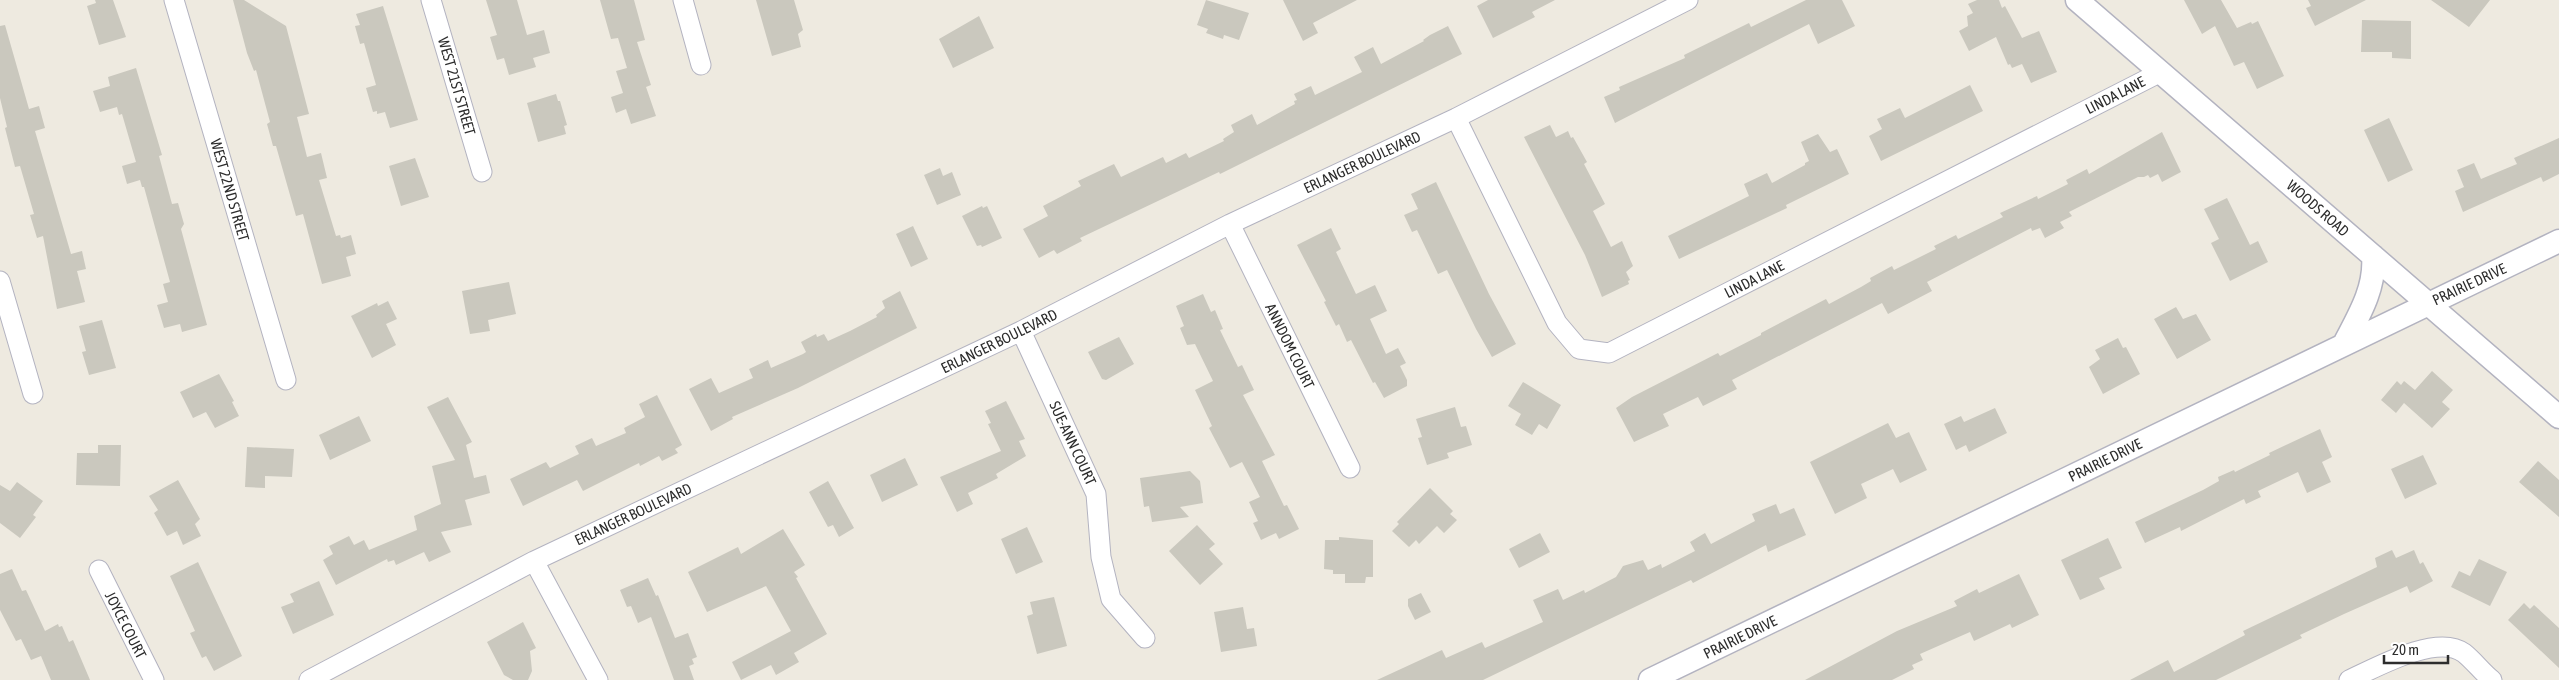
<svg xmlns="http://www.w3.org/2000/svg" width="2559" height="680" viewBox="0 0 2559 680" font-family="'Asap Condensed',sans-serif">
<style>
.building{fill:#cac8be}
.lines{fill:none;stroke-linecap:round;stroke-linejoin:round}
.minor-casing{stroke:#b3b3c0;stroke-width:21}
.tertiary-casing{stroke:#b3b3c0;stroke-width:25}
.minor{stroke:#fff;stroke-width:19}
.tertiary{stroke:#fff;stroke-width:22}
.labels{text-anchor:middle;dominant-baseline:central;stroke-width:4.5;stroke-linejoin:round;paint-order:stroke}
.street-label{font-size:15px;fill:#2d2d2d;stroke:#fff}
</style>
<rect width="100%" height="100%" fill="#eeeae0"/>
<path class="building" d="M95,0H113L126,37L99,45L87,6L96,3Z
M233,0H244L286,26L309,114L297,117L307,157L321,153L327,178L319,180L336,236L340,235L341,238L351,235L356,254L346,257L351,276L322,284L303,214L296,216L276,146H273L267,124L270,122L256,70L254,71L247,53Z
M486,0H517L527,35L544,30L550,53L533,58L536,67L509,75L504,58L497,60L490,37L497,35Z
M600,0H634L645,40L637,42L651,85L646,87L656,116L631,124L626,109L616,113L611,97L623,93L616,71L627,68L618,38L611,39Z
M756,0H794L803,30L798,34L801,47L772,56Z
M1206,0L1249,13L1239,40L1224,35L1223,39L1206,33L1208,29L1197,25Z
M1283,0H1357L1313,23L1318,33L1303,41Z
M1488,0H1555L1532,12L1535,17L1493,38L1477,6Z
M1806,0H1842L1855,26L1818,44L1809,24L1615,123L1604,97L1620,90L1619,87L1685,58L1684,55L1749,23L1751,27Z
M1977,0H1999L2002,8L2005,6L2022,38L2039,31L2057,72L2031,83L2022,64L2012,68L2010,64L2008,65L1996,37L1969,51L1959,31L1968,26L1967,16L1973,13L1968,4Z
M2184,0H2221L2237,28L2251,22L2252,24L2258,21L2284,76L2257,89L2244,62L2234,66L2215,26L2202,34Z
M2308,0H2366L2315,26L2306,8L2311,6Z
M2431,0H2490L2469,27Z
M383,6L418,120L390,128L385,112L377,114V111L373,112L366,88L376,85L364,43L360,44L355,26L360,25L356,14Z
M979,16L994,48L953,68L939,39Z
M2362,20L2411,21V59L2392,58V52H2361Z
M5,25L29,109L39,106L45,128L35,131L71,254L82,251L86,269L77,271L85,302L57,309L43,236L37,238L30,215L34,214L20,166L15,167L5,128L7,127L0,98V26Z
M1448,26L1462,54L1220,174L1219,172L1080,238L1082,241L1057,254L1054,250L1039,258L1023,229L1048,216L1043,206L1081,186L1078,181L1114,164L1121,177L1163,157L1166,163L1186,153L1189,158L1224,141L1223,139L1234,132L1231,125L1252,114L1257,125L1295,104L1294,101L1297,100L1294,94L1311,86L1315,95L1362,72L1354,57L1373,47L1381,64L1424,41L1423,40L1430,35Z
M136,68L162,155L159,156L172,204L178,203L184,224L181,229L207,325L182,332L180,324L164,328L157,305L168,302L163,284L170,282L144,187H142L140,180L127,184L122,166L136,162L122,114L119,115L117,107L100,112L93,91L110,86L108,77Z
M1970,85L1983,111L1881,161L1869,136L1882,129L1877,119L1900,108L1905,118Z
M556,94L558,101H560L567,125L564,126L566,134L538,142L527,103Z
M2389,118L2413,170L2388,182L2364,130Z
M1550,125L1556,137L1568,131L1571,138L1573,137L1587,162L1584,164L1605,204L1593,211L1611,247L1622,241L1633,266L1626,272L1630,280L1628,281L1629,284L1602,297L1585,255L1524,137Z
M2162,132L2181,172L2162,182L2158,174L2150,178L2148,175L2144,177H2138L2069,212L2072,216L2060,222L2064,228L2045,238L2040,228L2032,231L2031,228L1927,282L1932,291L1888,314L1882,303L1732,380L1737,389L1703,406L1698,397L1663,414L1669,426L1634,442L1616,408L1632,397L1718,353L1720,356L1761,335V333L1826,299L1829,304L1861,287L1871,281L1870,278L1892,266L1894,270L1936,249L1934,246L1956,235L1958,239L2003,217L2000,213L2037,196L2038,199L2068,184L2066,180L2087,169L2089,174Z
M1818,134L1830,152L1837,149L1849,174L1786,205L1787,208L1679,259L1668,236L1749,196L1744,184L1767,173L1772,183L1805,165V163L1809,161L1801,142Z
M2559,138V174L2543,182L2541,177L2463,212L2455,191L2464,187L2457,170L2474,163L2481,179L2517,164L2514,158Z
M415,158L429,197L401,206L389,166Z
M940,168L943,176L952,172L961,195L937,205L924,175Z
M1436,182L1489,294L1516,344L1492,357L1476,329L1447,270L1438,274L1417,230L1412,232L1404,215L1418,209L1411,194Z
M2227,198L2250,245L2258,241L2268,262L2230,281L2211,243L2219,239L2204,209Z
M982,206L983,208L987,206L1002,238L982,247L981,245L977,246L962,216Z
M913,226L928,259L911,267L896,234Z
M1331,228L1341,249L1336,252L1356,294L1375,285L1387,311L1370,319L1386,354L1398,348L1406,363L1400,366L1407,380V386L1384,398L1375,382L1373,383L1351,340L1347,342L1339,324L1336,326L1324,302L1326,301L1297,245Z
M509,282L516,314L488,320L490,331L470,334L462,291Z
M900,291L917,328L798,388L732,417L733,419L711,431L689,389L711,378L719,393L753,378L749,369L768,360L771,368L803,354L806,352L801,342L816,334L817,337L824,334L828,341L850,331L877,317L876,315L885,308L882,301Z
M1203,294L1211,312L1215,310L1223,329L1220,330L1238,367L1242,365L1254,390L1243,395L1275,455L1262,461L1284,506L1287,505L1299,529L1279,539L1276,533L1261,540L1253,523L1258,521L1249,502L1260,497L1242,462L1230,468L1209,428L1212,426L1195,390L1213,381L1195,344L1187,345L1180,328L1184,326L1176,306Z
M388,301L397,319L386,324L396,345L372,358L351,316L377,303L378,306Z
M2176,307L2183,319L2196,314L2211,340L2177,359L2154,319Z
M102,320L116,368L89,375L82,352L86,351L79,326Z
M1119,337L1134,364L1106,380L1102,379L1088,352Z
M2118,338L2123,348L2126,347L2140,374L2103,394L2089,367L2100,359L2095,350Z
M2432,371L2453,390L2442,402L2450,409L2432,428L2404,403L2396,413L2381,400L2397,381L2401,385L2404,381L2415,390Z
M219,374L234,401L232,402L239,416L215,428L206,412L193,418L180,392Z
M1523,382L1561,405L1547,429L1539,424L1532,435L1515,425L1521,414L1508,406Z
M657,395L682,445L675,449L678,453L662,461L659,456L640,466L639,463L583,491L577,480L523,506L510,479L546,462L550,468L579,454L575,446L592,438L596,446L626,433L624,428L645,417L639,404Z
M448,397L472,442L466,445L474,478L486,475L490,493L465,500L472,525L441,532L451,552L429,562L424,552L396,565L394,560L388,562L387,559L336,585L323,560L333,554L329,546L349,536L354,545L364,540L369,550L417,530L414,516L441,504L432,466L455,460L427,407Z
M1006,401L1025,439L1019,441L1026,456L996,474L998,478L968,493L973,504L957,512L940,477L1001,451L988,424L991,423L985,411Z
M1455,407L1461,427L1466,426L1472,445L1447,453L1449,458L1427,465L1418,438L1422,437L1416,419Z
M1995,408L2007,433L1969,452L1966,445L1956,450L1944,424L1961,416L1964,422Z
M359,416L371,441L330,460L319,435Z
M1888,423L1896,438L1909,432L1927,470L1900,483L1893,469L1861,484L1867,498L1835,514L1810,462Z
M2320,429L2332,457L2322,462L2331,482L2307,493L2298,472L2258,491L2261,497L2246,504L2244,499L2181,531L2180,527L2145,543L2135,522L2203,490L2219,481L2218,477L2234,470L2235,472L2270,455L2269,453Z
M98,445H121L120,486L76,485L77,453H98Z
M247,447L294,449L292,477L265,476V488L245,487Z
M2423,455L2437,484L2405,499L2391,469Z
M905,458L918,485L882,502L870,475Z
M2538,461L2559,480V517L2519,482Z
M1190,471L1200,481L1203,503L1180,507L1189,517L1152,522L1149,506L1144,507L1140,478Z
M178,480L200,519L195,524L201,536L183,545L177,531L167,536L154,513L158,510L149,496Z
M828,481L854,528L839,537L833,525L828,527L809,492Z
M17,482L43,501L33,515L36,517L20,538L0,523V485L10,491Z
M1430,488L1453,511L1450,514L1457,520L1444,533L1437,526L1419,544L1416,540L1409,547L1392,531L1399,524L1397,522Z
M1776,504L1780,514L1794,508L1806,535L1768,552L1766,545L1693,583L1691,580L1483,680H1377L1442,650L1446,658L1482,642L1485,648L1543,622L1533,600L1558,589L1563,600L1584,590L1585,593L1616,577L1623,566L1643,560L1648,570L1661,564L1662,568L1695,551L1690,542L1705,533L1711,544L1755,521L1752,514Z
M1197,525L1215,544L1209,549L1223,564L1200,585L1169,551Z
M1027,527L1043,562L1016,574L1001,539Z
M783,529L805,565L794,572L798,577L796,578L827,634L794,653L799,662L776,675L771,665L741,680L732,662L791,631L766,586L707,612L688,572L738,547L741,554Z
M1540,533L1550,552L1519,568L1509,549Z
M1339,537L1373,540V577H1366L1365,583H1345V574H1333V570L1324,569L1325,540H1339Z
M2108,538L2122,568L2099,578L2105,589L2080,600L2061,560Z
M2392,550L2396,558L2414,550L2420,564L2423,562L2433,581L2410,593L2407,586L2344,614L2300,635L2302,638L2216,680H2130L2168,660L2174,672L2245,635L2243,631L2377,567L2375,558Z
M2479,559L2507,572L2490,606L2451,587L2459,571L2470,576Z
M198,562L242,656L214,671L206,656L202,658L190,633L195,631L170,576Z
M12,569L22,591L26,590L45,631L58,624L59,627L62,626L69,642L73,640L90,680H51L41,656L31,660L21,639L16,641L0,610V574Z
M2019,574L2039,615L2012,628L2010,624L1974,641L1970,632L1920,654L1923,660L1912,665L1914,669L1892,680H1805L1897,631L1957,606L1954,601L1977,589L1979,593Z
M648,578L656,596L658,595L675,638L688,633L697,657L692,659L694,664L689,666L694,680H674L651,617L638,623L631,606L627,607L620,590Z
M319,581L334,615L293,634L281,607L294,602L290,594Z
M1421,593L1431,612L1415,620L1408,606V599Z
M1054,597L1067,646L1037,654L1027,616L1033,614L1030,602Z
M2524,603L2530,609L2534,605L2559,628V668L2508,620Z
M1243,607L1247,629L1254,628L1257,646L1221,652L1214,612Z
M523,622L536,648L530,651L532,671L528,680H513L504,675L487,642Z"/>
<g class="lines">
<g class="minor-casing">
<path id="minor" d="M174,0L286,380
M431,0L482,172
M683,0L701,65
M1456,118L1557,323L1579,349L1609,353L2161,72
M1230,224L1350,468
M0,281L33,394
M1021,331L1096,494L1101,557L1111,599L1145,638
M534,561L598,680
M99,570L154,680
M309,680L534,561L1021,331L1230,224L1456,118L1688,0
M2349,680C2375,668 2437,633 2464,653C2474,661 2482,672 2492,680"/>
</g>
<g class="tertiary-casing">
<path id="tertiary" d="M2077,0L2559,417
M2344,344C2358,317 2376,288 2373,256
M1650,680L2559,241"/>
</g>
<use href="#minor" class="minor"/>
<use href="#tertiary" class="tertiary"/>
</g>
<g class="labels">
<g class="street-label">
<text transform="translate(457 86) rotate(74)">WEST 21ST STREET</text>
<text transform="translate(2115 95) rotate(-27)">LINDA LANE</text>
<text transform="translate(1362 162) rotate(-25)">ERLANGER BOULEVARD</text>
<text transform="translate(230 190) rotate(74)">WEST 22ND STREET</text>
<text transform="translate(2318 208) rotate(41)">WOODS ROAD</text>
<text transform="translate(1754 279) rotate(-27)">LINDA LANE</text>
<text transform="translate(2469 284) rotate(-25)">PRAIRIE DRIVE</text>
<text transform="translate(999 341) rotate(-26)">ERLANGER BOULEVARD</text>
<text transform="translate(1290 346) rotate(64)">ANNDOM COURT</text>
<text transform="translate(1073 443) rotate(65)">SUE-ANN COURT</text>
<text transform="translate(2105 460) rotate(-26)">PRAIRIE DRIVE</text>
<text transform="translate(633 514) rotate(-25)">ERLANGER BOULEVARD</text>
<text transform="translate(126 625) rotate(63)">JOYCE COURT</text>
<text transform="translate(1740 637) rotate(-26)">PRAIRIE DRIVE</text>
</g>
</g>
<path d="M2384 655v8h64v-8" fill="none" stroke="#2d2d2d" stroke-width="2.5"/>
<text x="2392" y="655" font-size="15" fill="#2d2d2d" stroke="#ffffff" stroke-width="4" paint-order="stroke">20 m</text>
</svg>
